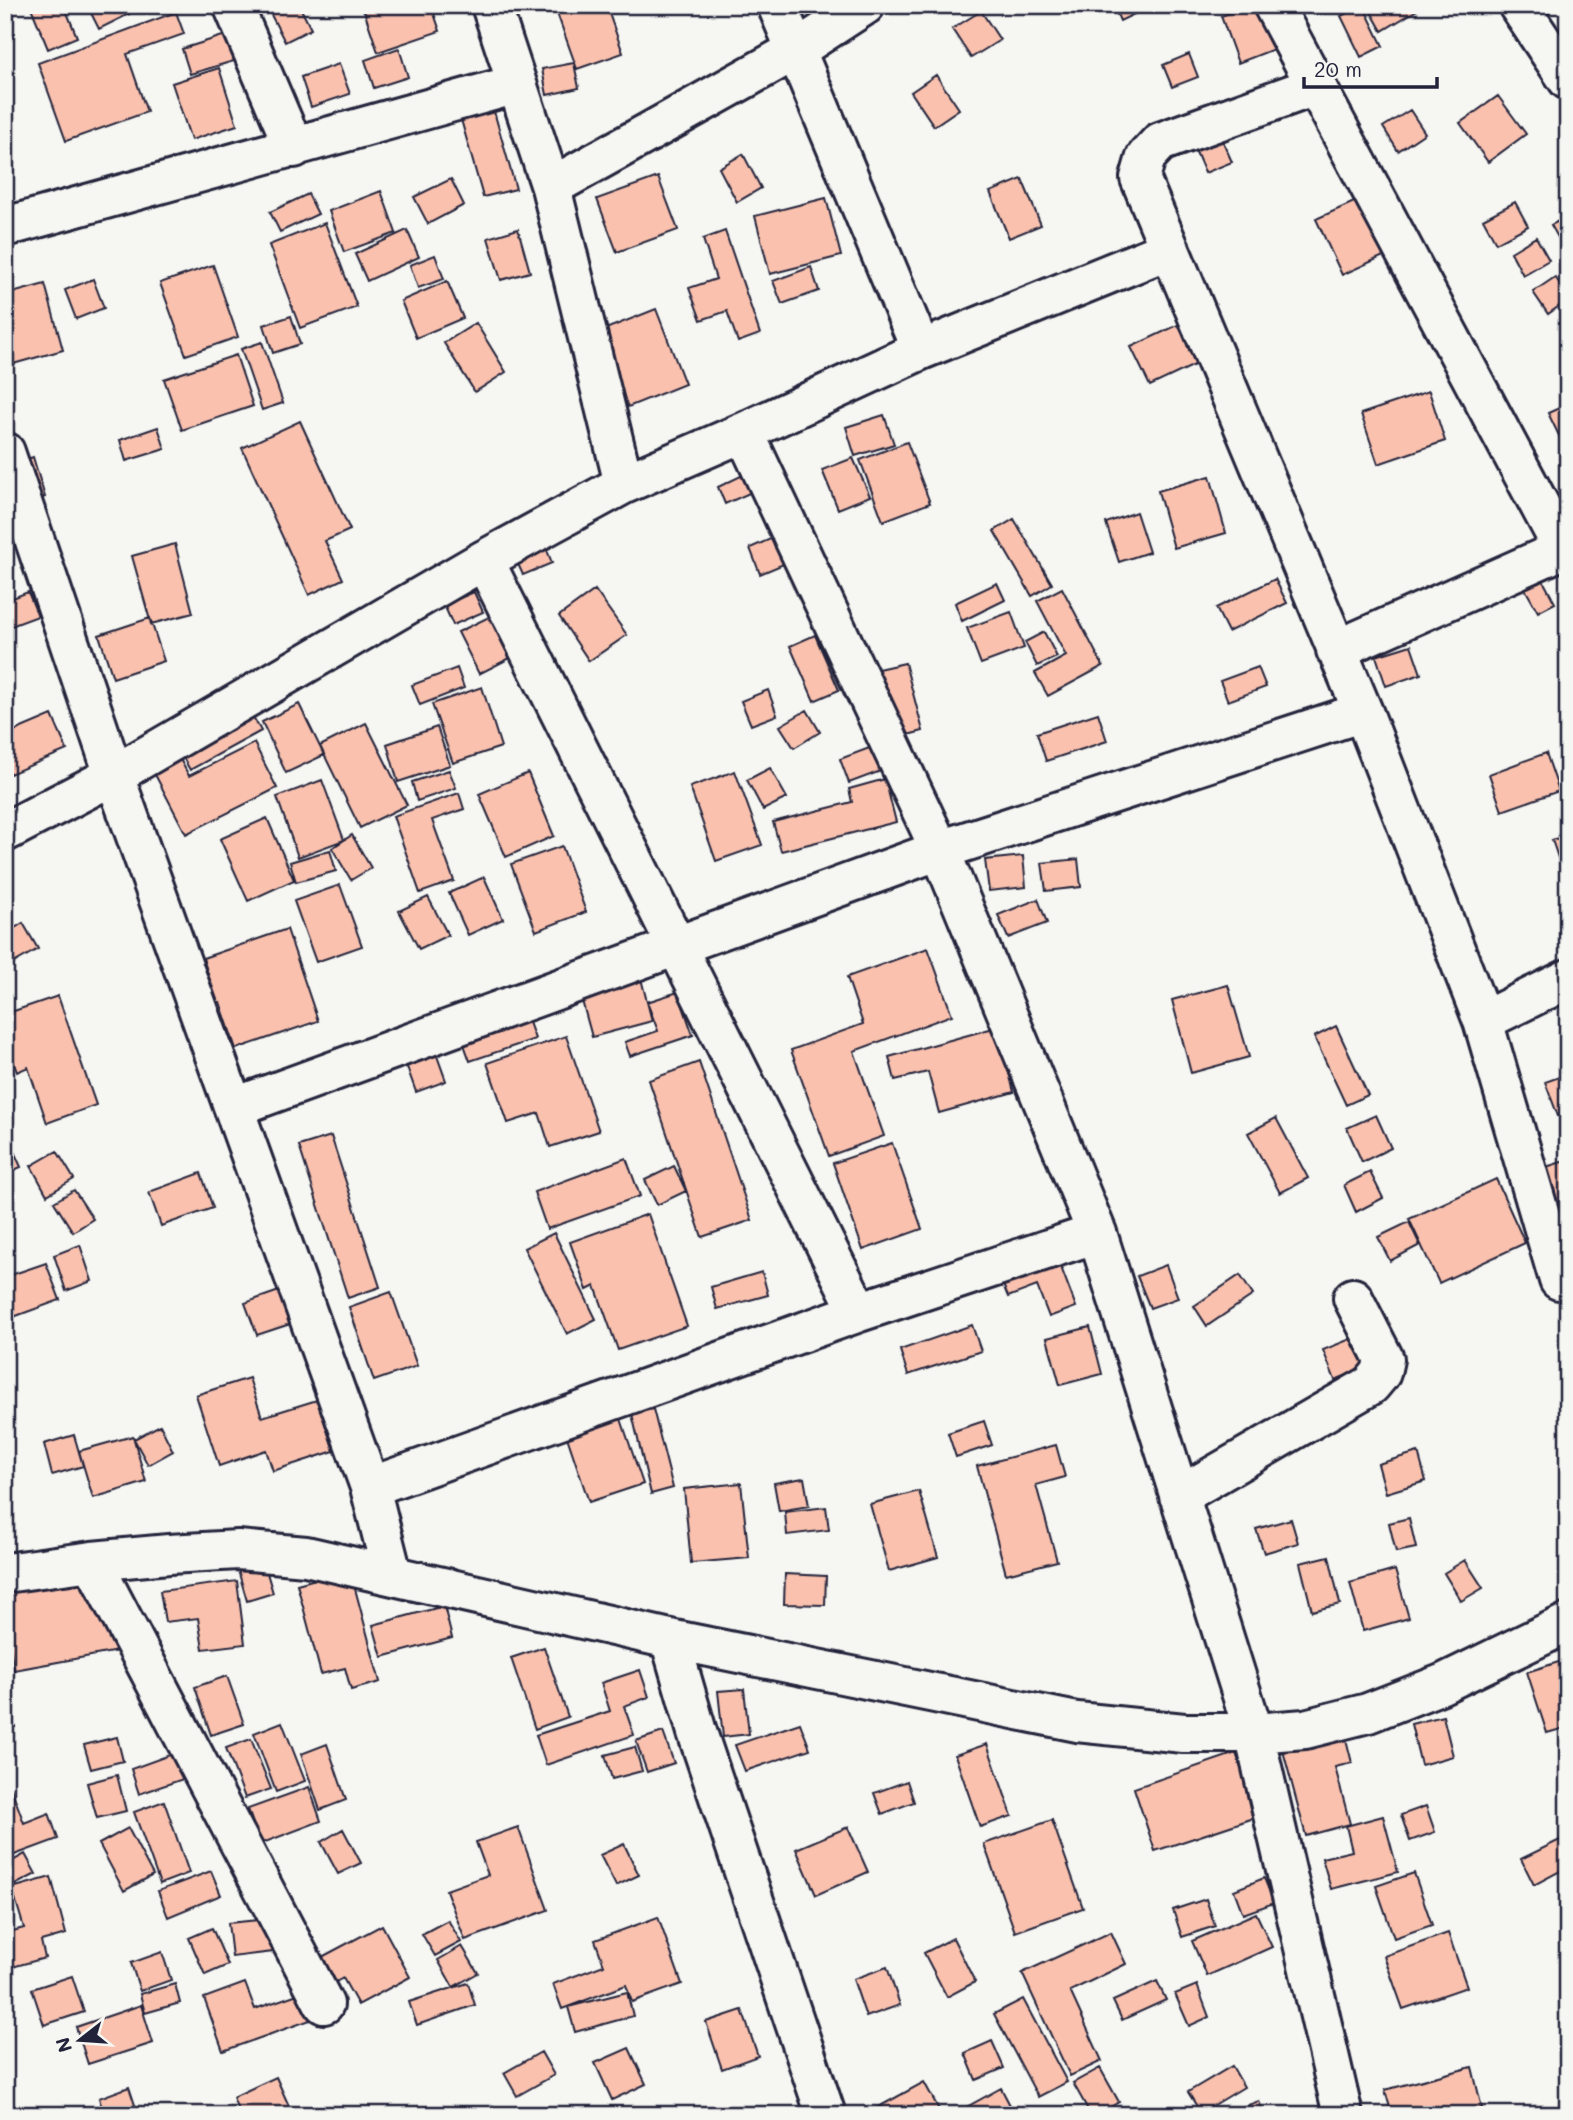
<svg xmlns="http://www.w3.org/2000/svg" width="1573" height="2120" viewBox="0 0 1573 2120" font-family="Mali,sans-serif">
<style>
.building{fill:#fac2ae;stroke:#22223b;stroke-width:2}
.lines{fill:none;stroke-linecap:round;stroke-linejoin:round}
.minor-casing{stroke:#22223b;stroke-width:44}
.minor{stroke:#f6f6f2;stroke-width:38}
</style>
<rect width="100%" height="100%" fill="#f6f6f2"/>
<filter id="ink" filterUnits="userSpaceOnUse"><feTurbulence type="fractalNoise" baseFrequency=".0143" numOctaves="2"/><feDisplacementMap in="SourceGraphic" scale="14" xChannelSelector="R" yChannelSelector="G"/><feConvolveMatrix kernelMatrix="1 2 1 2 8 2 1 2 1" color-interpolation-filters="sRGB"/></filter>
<g filter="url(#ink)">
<path class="building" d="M30,5H64L77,37L48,49Z
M87,5H127L131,13L99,29Z
M270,5H299L311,29L285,42L267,7Z
M362,5H431L440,31L378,52Z
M580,5H606L623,53L577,69L557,13Z
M1113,5H1146L1147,8L1120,21Z
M1251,5H1258L1274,49L1238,63L1221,16Z
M1363,5L1383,46L1361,57L1341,16Z
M1377,5H1414L1417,10L1382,31L1370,10Z
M981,11L1000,40L971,58L952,29Z
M176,12L184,34L127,54L147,112L66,141L38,63Z
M229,34L237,60L190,74L182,49Z
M399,48L408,77L374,88L365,60Z
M1189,54L1198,77L1172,87L1163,65Z
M574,63L579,88L547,95L542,69Z
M339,64L350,94L311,107L301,77Z
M219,68L237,125L191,140L172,83Z
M936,75L959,109L934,126L911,92Z
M1498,96L1526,134L1488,162L1460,123Z
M493,108L516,189L483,197L460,116Z
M1410,110L1425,133L1398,151L1383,127Z
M1220,135L1232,162L1205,173L1193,145Z
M743,154L761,188L737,202L719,168Z
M658,177L678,230L617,252L597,199Z
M451,179L464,205L428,224L414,197Z
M1022,179L1041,225L1009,238L990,192Z
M381,191L396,233L344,252L329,211Z
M308,194L318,214L280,232L270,212Z
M826,198L841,256L770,274L755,216Z
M1363,198L1388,254L1342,275L1316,219Z
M1515,202L1528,226L1496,243L1483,219Z
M1568,216V255L1551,225Z
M325,223L357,307L300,328L269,245Z
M518,229L530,272L501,280L488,238Z
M407,230L419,257L367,281L355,254Z
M725,231L760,334L738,342L727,311L701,320L689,288L716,279L703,239Z
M1536,237L1549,260L1523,275L1511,252Z
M435,255L444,279L418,288L410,265Z
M213,265L238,337L186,355L160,283Z
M811,267L819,291L782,304L773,281Z
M1555,277L1568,295V300L1548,314L1533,292Z
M93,279L104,308L76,319L65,290Z
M447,281L463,318L416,338L401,301Z
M45,284L63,350L13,364L5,337V295Z
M656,309L685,384L628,407L598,332Z
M291,316L300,344L273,353L264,325Z
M476,323L506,372L475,392L444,343Z
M1182,323L1201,362L1150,386L1131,347Z
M262,342L283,403L262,410L241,349Z
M236,355L253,406L182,430L164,379Z
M1429,391L1445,441L1378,464L1361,414Z
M1568,404V454L1548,413Z
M884,415L894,444L855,456L846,427Z
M300,421L350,530L325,541L343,579L309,595L242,448Z
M158,427L165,449L126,461L120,440Z
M907,442L930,503L883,521L860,460Z
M33,457L45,497L25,504L12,464Z
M853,458L870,496L838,509L822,470Z
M747,473L754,491L725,504L718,487Z
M1210,476L1226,533L1174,548L1158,491Z
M1136,512L1149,552L1119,562L1106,523Z
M1014,519L1052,584L1032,596L994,531Z
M775,537L786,563L760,574L750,548Z
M543,540L552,563L523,575L513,553Z
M175,544L193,613L151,624L132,556Z
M1538,571L1555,603L1538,612L1520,580Z
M1275,579L1287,603L1228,632L1216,608Z
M997,583L1005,600L962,621L955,603Z
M1062,588L1103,666L1048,696L1035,673L1066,656L1037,601Z
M595,590L627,635L589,661L559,616Z
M28,592L38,616L11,626L5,611V601Z
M474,592L483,612L453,625L444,605Z
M1011,612L1024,648L981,664L967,628Z
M491,616L512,657L479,674L458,632Z
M150,618L164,661L113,678L99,635Z
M1044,632L1057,657L1037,666L1025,642Z
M815,635L839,690L814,701L790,646Z
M1411,645L1421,674L1386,686L1376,656Z
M905,663L923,731L896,738L878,669Z
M1258,667L1266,687L1228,701L1220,681Z
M457,668L464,688L420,705L412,685Z
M482,687L501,747L453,763L432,704Z
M768,690L777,715L751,725L741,701Z
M246,704L261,731L190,770L175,743Z
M299,704L324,755L286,773L262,722Z
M807,710L820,732L794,748L780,726Z
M1098,713L1107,741L1046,761L1037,733Z
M52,715L67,750L10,774L5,763V735Z
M366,723L407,805L360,828L320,746Z
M437,727L450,765L398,782L387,744Z
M254,743L277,788L186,834L149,763L175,750L189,776Z
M872,747L881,771L849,783L840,759Z
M1546,753L1559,791L1502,811L1489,774Z
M770,768L787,798L763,810L747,780Z
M449,770L456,788L417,801L412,782Z
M735,771L762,845L716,861L690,787Z
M528,773L554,836L506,857L479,794Z
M885,779L896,822L781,851L773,822L852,802L849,789Z
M322,780L344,840L298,857L277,797Z
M459,793L464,809L432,820L454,881L420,893L393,816Z
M267,818L294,880L248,901L220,839Z
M352,835L371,868L351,880L332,848Z
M1568,835V887L1552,840Z
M562,846L586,912L536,931L511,864Z
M330,850L336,871L296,882L290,862Z
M1023,856L1026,887L989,891L985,860Z
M1078,859L1081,887L1046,891L1042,863Z
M484,877L503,919L468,935L449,893Z
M340,885L362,946L316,962L294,901Z
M428,897L448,935L419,949L399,911Z
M1038,899L1047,923L1008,938L998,915Z
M23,923L38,949L5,968V934Z
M287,929L318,1021L236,1049L220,1002L217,1003L203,958Z
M928,948L952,1015L854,1051L884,1136L829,1156L791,1050L863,1024L847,977Z
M637,963L652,1021L592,1037L576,979Z
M1228,985L1249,1057L1191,1073L1172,1000Z
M678,992L693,1035L630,1056L625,1042L658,1031L647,1002Z
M58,996L96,1105L47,1123L28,1067L17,1072L5,1039V1014Z
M526,1014L535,1039L470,1061L461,1036Z
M1336,1026L1368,1095L1346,1105L1314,1037Z
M997,1027L1014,1092L939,1113L928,1072L895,1080L889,1057Z
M566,1036L599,1131L550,1147L539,1113L508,1123L487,1063Z
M432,1042L446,1081L416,1092L402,1053Z
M699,1062L752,1220L702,1237L649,1080Z
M1568,1074V1113L1558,1116L1545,1082Z
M1376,1115L1391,1148L1362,1162L1347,1128Z
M1276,1118L1308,1178L1280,1193L1248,1133Z
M5,1131L21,1167L5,1174Z
M331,1136L380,1287L348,1298L299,1146Z
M892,1143L922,1229L863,1250L833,1163Z
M57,1151L74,1179L47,1195L31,1166Z
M626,1158L640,1196L547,1229L534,1192Z
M1568,1160V1218L1564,1219L1546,1167Z
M674,1166L686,1191L657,1205L645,1180Z
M1370,1172L1383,1198L1356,1212L1344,1185Z
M201,1173L213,1208L161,1226L149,1192Z
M1496,1179L1525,1243L1439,1283L1409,1219Z
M74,1190L93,1219L73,1232L54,1202Z
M648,1214L687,1326L618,1350L595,1286L587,1290L570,1242Z
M1409,1222L1420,1245L1390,1261L1378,1237Z
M554,1233L596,1319L567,1334L524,1248Z
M80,1245L92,1281L66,1291L54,1255Z
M1056,1254L1076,1307L1049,1317L1037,1286L1008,1297L999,1275Z
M46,1263L60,1300L5,1320V1277Z
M1166,1265L1178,1298L1150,1308L1137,1276Z
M762,1272L768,1295L717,1309L711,1287Z
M1240,1275L1253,1295L1207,1326L1194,1306Z
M279,1291L290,1324L257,1335L245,1303Z
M391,1292L417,1366L374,1381L349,1307Z
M972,1325L981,1351L908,1375L900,1350Z
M1090,1327L1102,1374L1060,1385L1047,1338Z
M1358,1336L1370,1366L1335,1380L1323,1350Z
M249,1378L262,1417L317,1400L334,1451L273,1471L266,1450L219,1466L196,1395Z
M653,1409L673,1488L651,1494L632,1414Z
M619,1413L643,1484L589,1502L565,1431Z
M984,1421L992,1445L956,1457L948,1433Z
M160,1425L173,1451L148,1465L134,1439Z
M74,1435L83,1466L52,1475L44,1444Z
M133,1436L146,1482L93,1498L79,1451Z
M1056,1445L1065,1477L1036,1485L1057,1561L1006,1574L977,1466Z
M1418,1452L1426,1481L1386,1493L1378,1464Z
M804,1478L809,1506L779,1511L774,1483Z
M741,1483L749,1558L691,1563L684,1489Z
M919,1491L938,1557L889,1571L870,1504Z
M826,1507L829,1530L787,1535L785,1512Z
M1409,1518L1416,1548L1396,1552L1389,1523Z
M1291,1519L1298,1543L1264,1553L1256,1529Z
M259,1546L273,1593L247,1601L233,1553Z
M1329,1556L1340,1604L1312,1611L1300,1563Z
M1465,1560L1483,1588L1461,1601L1444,1573Z
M350,1570L380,1682L351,1690L345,1668L321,1674L297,1584Z
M1395,1570L1409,1618L1363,1631L1350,1583Z
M104,1572L118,1651L14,1670L5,1618V1590Z
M785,1574L826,1576L825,1605L784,1604Z
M237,1581L245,1644L203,1649L198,1618L165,1622L160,1591Z
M444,1606L452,1638L382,1657L373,1625Z
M544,1647L568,1717L535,1729L511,1658Z
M1568,1659V1727L1547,1733L1527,1672Z
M640,1670L649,1697L624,1706L634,1735L546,1765L536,1735L610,1711L601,1683Z
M227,1676L244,1724L211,1735L195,1687Z
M5,1689L15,1727L5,1729Z
M744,1689L749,1734L723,1737L718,1691Z
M1443,1716L1453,1756L1421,1765L1411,1724Z
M282,1722L305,1781L276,1792L254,1733Z
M800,1723L810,1749L745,1771L735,1745Z
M1344,1731L1352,1763L1335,1767L1350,1824L1306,1836L1282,1747Z
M663,1732L674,1763L647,1772L636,1741Z
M117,1737L123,1761L91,1769L84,1745Z
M251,1739L271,1789L245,1798L226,1748Z
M327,1744L346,1800L320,1810L301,1754Z
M987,1744L1012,1816L980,1827L955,1755Z
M635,1747L642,1771L612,1779L605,1755Z
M186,1749L195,1775L139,1794L131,1769Z
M1236,1753L1257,1817L1155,1851L1134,1788Z
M117,1775L126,1811L97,1818L87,1783Z
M907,1781L914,1802L882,1814L874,1793Z
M309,1787L321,1821L260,1844L248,1809Z
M11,1788L24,1823L49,1813L58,1839L6,1858L5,1791Z
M164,1801L189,1873L160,1884L134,1812Z
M1426,1806L1435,1832L1410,1841L1401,1815Z
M1383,1816L1398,1872L1331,1889L1322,1858L1352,1851L1346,1826Z
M1052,1820L1083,1908L1015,1932L984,1844Z
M518,1827L548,1910L465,1940L446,1890L488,1875L476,1842Z
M848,1827L868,1872L816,1895L796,1849Z
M128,1828L153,1875L124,1891L99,1844Z
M343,1829L361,1863L338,1874L321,1842Z
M1568,1836V1867L1534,1885L1521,1859Z
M624,1844L639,1875L616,1886L600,1855Z
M25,1854L36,1874L11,1887L5,1876V1865Z
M211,1871L221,1895L168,1917L158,1891Z
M1414,1873L1432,1925L1394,1938L1376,1886Z
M51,1877L66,1934L41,1941L45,1958L5,1969V1933L24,1928L12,1888Z
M1264,1878L1274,1903L1243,1914L1234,1890Z
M1206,1899L1215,1926L1182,1937L1173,1910Z
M1256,1913L1272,1947L1207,1976L1192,1941Z
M658,1917L682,1984L632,2002L626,1985L562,2009L553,1984L604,1965L595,1940Z
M270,1919L273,1952L232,1957L228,1923Z
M448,1920L461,1942L435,1956L422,1934Z
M382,1925L410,1977L358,2005L343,1978L334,1983L320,1958Z
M212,1928L228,1965L205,1975L189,1938Z
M1111,1932L1126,1964L1070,1991L1102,2061L1070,2076L1022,1973Z
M1448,1933L1467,1987L1403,2009L1384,1956Z
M953,1938L975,1982L947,1997L924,1953Z
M462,1946L478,1973L453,1987L438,1960Z
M162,1952L171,1980L140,1991L131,1963Z
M887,1967L900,2005L866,2017L853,1979Z
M72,1976L84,2012L44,2025L32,1989Z
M1157,1981L1166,2000L1122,2020L1113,2001Z
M245,1983L255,2009L306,1991L316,2018L223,2051L204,1998Z
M468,1983L475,2005L417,2025L409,2002Z
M175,1984L180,2003L145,2013L140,1994Z
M1197,1985L1209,2017L1189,2026L1175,1994Z
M627,1992L633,2016L575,2032L568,2007Z
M1023,1999L1067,2082L1038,2097L994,2014Z
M141,2005L153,2043L88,2064L76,2027Z
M742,2010L758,2056L722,2069L706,2022Z
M992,2041L1004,2068L976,2080L965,2053Z
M629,2048L646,2084L612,2100L595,2063Z
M541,2052L554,2075L517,2096L504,2073Z
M1232,2066L1244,2087L1201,2113L1188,2092Z
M1472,2067L1482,2108L1456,2115H1392L1385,2090Z
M1100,2068L1119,2102L1097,2115H1091L1073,2083Z
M276,2077L293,2115H240L233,2097Z
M924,2082L942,2115H864Z
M129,2087L138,2114L104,2115L99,2098Z
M1001,2088L1013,2111L1008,2115H957L956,2113Z
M1259,2101L1264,2115H1221Z
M493,2106L497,2115H476Z"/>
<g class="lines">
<g class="minor-casing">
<path id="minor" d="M233,5L294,148
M491,5L551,187L624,484
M777,5L921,350
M1273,5L1563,549
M1518,5L1568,80
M1315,86L1160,142L1146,157L1140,178L1363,712L1483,1021L1559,1280
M551,187L796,50L865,5
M5,227L517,84
M744,432L940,850L1097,1233L1254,1733L1343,2115
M5,452L114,775L370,1487L392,1574
M484,560L859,1312
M1336,650L1568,547
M5,832L114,775L484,560L624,484L744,432L921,350L1170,249
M1483,1021L1568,979
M235,1107L940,850L1363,712
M370,1487L859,1312L1097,1233
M1179,1496L1371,1385L1381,1373L1384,1359L1353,1298
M92,1561L324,2004
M5,1573L92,1561L169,1554L238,1550L306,1556L670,1639L1077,1722L1184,1733H1254L1305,1729L1368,1713L1442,1684L1568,1623
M670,1639L697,1732L826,2115"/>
</g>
<use href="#minor" class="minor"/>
</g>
</g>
<rect width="1573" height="2120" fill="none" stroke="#f6f6f2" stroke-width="28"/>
<rect x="14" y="14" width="1545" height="2092" fill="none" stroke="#22223b" stroke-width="2.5" filter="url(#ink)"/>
<g transform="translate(80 2040) rotate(253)" stroke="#f6f6f2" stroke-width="5" paint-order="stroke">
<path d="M0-5L12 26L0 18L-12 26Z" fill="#22223b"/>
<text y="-10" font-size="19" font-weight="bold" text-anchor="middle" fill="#22223b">N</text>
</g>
<path d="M1304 77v10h133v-10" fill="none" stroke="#22223b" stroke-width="3.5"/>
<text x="1314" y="77" font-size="21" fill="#22223b" stroke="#f6f6f2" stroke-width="5" paint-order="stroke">20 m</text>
</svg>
